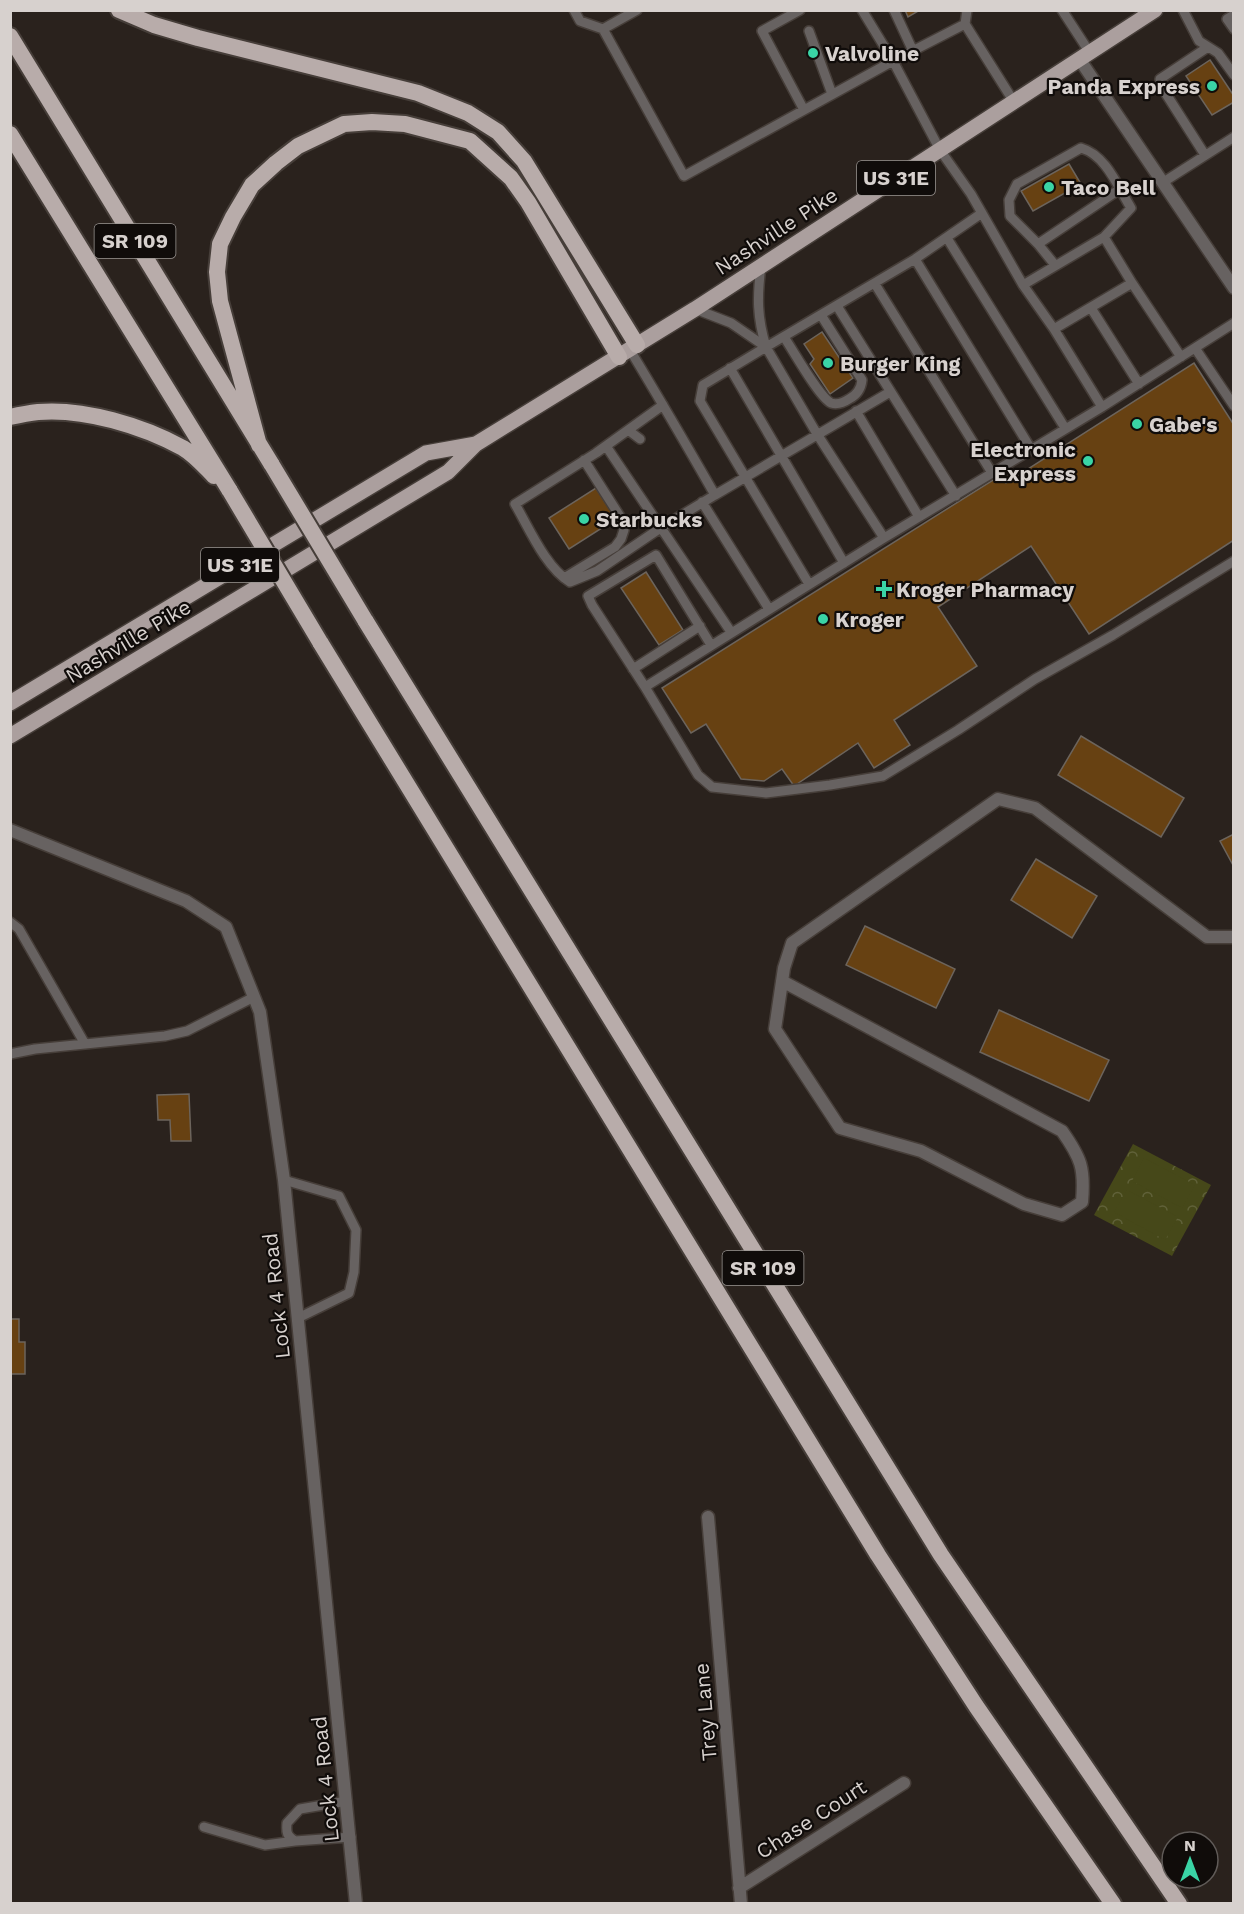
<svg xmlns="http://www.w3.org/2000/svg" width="1244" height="1914" viewBox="0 0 1244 1914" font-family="'Work Sans',sans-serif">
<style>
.park{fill:url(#park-crowns)}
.garden{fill:#464819}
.building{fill:#674112;stroke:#6c645c;stroke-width:1.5}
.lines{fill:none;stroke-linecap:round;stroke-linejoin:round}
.service-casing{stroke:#463e39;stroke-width:12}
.minor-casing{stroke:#463e39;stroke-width:15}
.primary-casing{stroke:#463e39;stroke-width:18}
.trunk-casing{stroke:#463e39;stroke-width:20}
.service{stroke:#676261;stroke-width:9}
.minor{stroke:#676261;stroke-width:12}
.primary{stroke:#ab9f9e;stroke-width:15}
.trunk{stroke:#b8acaa;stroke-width:16}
.trunk-bridge-casing{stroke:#463e39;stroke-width:20;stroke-linecap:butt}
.trunk-bridge{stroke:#b8acaa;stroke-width:16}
.poi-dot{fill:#3ad4a5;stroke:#100c0a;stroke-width:2}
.labels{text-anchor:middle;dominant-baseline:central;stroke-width:4.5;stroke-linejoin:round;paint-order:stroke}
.shield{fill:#100c0a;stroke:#9b9693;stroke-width:1.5}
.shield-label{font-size:20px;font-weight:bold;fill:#d7d1ce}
.poi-label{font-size:21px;font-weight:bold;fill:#d7d1ce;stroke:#100c0a;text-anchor:start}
.street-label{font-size:21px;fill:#d7d1ce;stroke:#100c0a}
</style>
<defs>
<pattern id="park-crowns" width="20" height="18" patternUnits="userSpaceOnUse" patternTransform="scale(1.5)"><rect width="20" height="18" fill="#464819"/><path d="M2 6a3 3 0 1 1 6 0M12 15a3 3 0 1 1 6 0" fill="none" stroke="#606139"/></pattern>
</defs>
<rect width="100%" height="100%" fill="#2a221d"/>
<path class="park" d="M1133,1144L1211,1185L1172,1256L1094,1215Z"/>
<path class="garden" d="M1144,1158L1195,1185L1182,1208L1132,1181Z
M1127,1190L1178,1217L1165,1240L1114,1212Z"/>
<path class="building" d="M905,10H920L908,17Z
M1210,60L1234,96V102L1212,115L1186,76Z
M1069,164L1081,184L1033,211L1021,191Z
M822,332L853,378L830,394L810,364L814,359L804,344Z
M1194,363L1234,425V540L1089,634L1031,546L938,607L977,666L894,720L910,745L874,768L858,743L794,786L782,769L764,781L741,779L706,724L691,733L662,688L1001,475L1006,483Z
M596,488L616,519L569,549L549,518Z
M646,572L683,630L659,645L621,588Z
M1081,736L1184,798L1161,837L1058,775Z
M1234,834V867L1220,841Z
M1036,859L1097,896L1072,938L1011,900Z
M865,926L955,969L936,1008L846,965Z
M999,1010L1109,1060L1089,1101L980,1052Z
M189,1094L191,1141H171L170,1120H158L157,1095Z
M10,1319H19V1342H25V1374H10Z"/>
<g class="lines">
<g class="service-casing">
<path id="service" d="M574,10L580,21L603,29L684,176L893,61L940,150L971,194L1023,285L1054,329L1102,407L1234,323
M800,10L762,31L804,110
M862,10L893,61L965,24L1014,102
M894,10L913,51
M1062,10L1090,53
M1183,10L1199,41L1218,53L1234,75
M1234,15L1227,19L1234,29
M965,24L967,10
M603,29L637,10
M809,31L832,94
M1205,155L1161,86L1160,79L1208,47
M1162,183L1234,137
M947,238L1065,428
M1038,244L1120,189
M915,259L1031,449
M1055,265L1038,244L1010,216L1009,200L1017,184L1081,148C1106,155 1118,187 1131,208L1104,237
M761,266C757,297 757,317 766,347
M875,284L992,473
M1023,285L1104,237L1132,283
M837,306L956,496
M1091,308L1139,384
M695,309L731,323L766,347
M1054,329L1132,283L1181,357
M784,337C793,350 819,397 831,403C838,405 843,403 849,399C857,395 861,389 862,380L821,315
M766,347L703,385L700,401L809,584
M1195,348L1234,406
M630,350C659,398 687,446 715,495L662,527L597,571L570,582C546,568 529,528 515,504L596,453L663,405
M730,368L844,563
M1102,407L884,538L645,687L698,775L712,787L766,793L830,785L883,776L958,730L1035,679L1113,635L1234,561
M856,411L919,517
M628,430L640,439
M606,446L731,632
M715,495L890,392
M702,502L769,609
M884,538L817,434L766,347L915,259L982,213
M564,578L615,547L621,539L624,530L621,518L584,460
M633,669L700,626
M645,687L592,605L588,596L656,555L711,645
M10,922L19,929L85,1044
M10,1054L35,1049L165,1036L187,1031L254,997
M284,1180L339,1196L356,1230L354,1272L349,1293L298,1318
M347,1801L300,1809L287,1823C286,1833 287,1836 295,1841L351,1837
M204,1827L265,1845L295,1841"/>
</g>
<g class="minor-casing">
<path id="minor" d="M1080,60L1234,288
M10,830L186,901L226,927L260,1012L284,1180L356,1904
M782,981L1062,1131C1081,1158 1085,1168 1082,1202L1062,1215L1024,1204L921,1151L840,1128L775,1029L784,968L792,943L998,799L1035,808L1207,937H1234
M708,1517L741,1904
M739,1888L904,1783"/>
</g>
<g class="primary-casing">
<path id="primary" d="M10,703L426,453L476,444
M10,736L448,472L476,444L695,309L1155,10"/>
</g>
<g class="trunk-casing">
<path id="trunk" d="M119,10L154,25L198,38L418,93L468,113L498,132L524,161L637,345
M10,36L272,465
M10,134L230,491
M10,417C19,415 29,413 38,412C84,408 143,426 183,448C195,455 205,467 214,476
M259,445L220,301L217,272L220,244L233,217L252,185L276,163L298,146L344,124L372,122L405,124L470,141L511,178L528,202L619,357
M365,620L941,1555L1179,1904
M320,642L878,1555L976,1706L1113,1904"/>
</g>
<use href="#service" class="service"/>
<use href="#minor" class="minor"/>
<use href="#primary" class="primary"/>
<use href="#trunk" class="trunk"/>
<g class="trunk-bridge-casing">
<path id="trunk-bridge" d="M272,465L365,620
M230,491L320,642"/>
</g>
<use href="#trunk-bridge" class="trunk-bridge"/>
</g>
<g class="poi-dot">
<circle cx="813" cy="53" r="6"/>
<circle cx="1212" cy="86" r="6"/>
<circle cx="1049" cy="187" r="6"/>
<circle cx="828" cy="363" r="6"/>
<circle cx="1137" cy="424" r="6"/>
<circle cx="1088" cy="461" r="6"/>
<circle cx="584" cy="519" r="6"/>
<path d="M881 580h6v6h6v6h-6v6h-6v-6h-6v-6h6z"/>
<circle cx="823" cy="619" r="6"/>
</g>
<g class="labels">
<g class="shield">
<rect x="857" y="161" width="78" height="34" rx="4.5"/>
<rect x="94.5" y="224" width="81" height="34" rx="4.5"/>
<rect x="201" y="548" width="78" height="34" rx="4.5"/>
<rect x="722.5" y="1251" width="81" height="34" rx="4.5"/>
</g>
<g class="shield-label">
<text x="896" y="178">US 31E</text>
<text x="135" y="241">SR 109</text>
<text x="240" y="565">US 31E</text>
<text x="763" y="1268">SR 109</text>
</g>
<g class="poi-label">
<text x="825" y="53">Valvoline</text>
<text x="1200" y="86" text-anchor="end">Panda Express</text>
<text x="1061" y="187">Taco Bell</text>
<text x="840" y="363">Burger King</text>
<text x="1149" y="424">Gabe's</text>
<text x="1076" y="449" text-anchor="end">Electronic<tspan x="1076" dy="24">Express</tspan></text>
<text x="596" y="519">Starbucks</text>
<text x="896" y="589">Kroger Pharmacy</text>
<text x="835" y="619">Kroger</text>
</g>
<g class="street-label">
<text transform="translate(776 231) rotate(-33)">Nashville Pike</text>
<text transform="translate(128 641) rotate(-31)">Nashville Pike</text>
<text transform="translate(276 1296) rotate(-96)">Lock 4 Road</text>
<text transform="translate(705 1712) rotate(-95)">Trey Lane</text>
<text transform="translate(325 1779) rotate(-96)">Lock 4 Road</text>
<text transform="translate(811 1819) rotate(-33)">Chase Court</text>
</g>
</g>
<rect width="1244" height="1914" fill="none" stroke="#d7d1ce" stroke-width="24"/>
<g transform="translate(1190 1860)"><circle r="28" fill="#100c0a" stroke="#605b58" stroke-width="1.5"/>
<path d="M0-4.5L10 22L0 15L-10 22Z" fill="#3ad4a5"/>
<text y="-9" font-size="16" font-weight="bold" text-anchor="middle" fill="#d7d1ce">N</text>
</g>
</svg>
